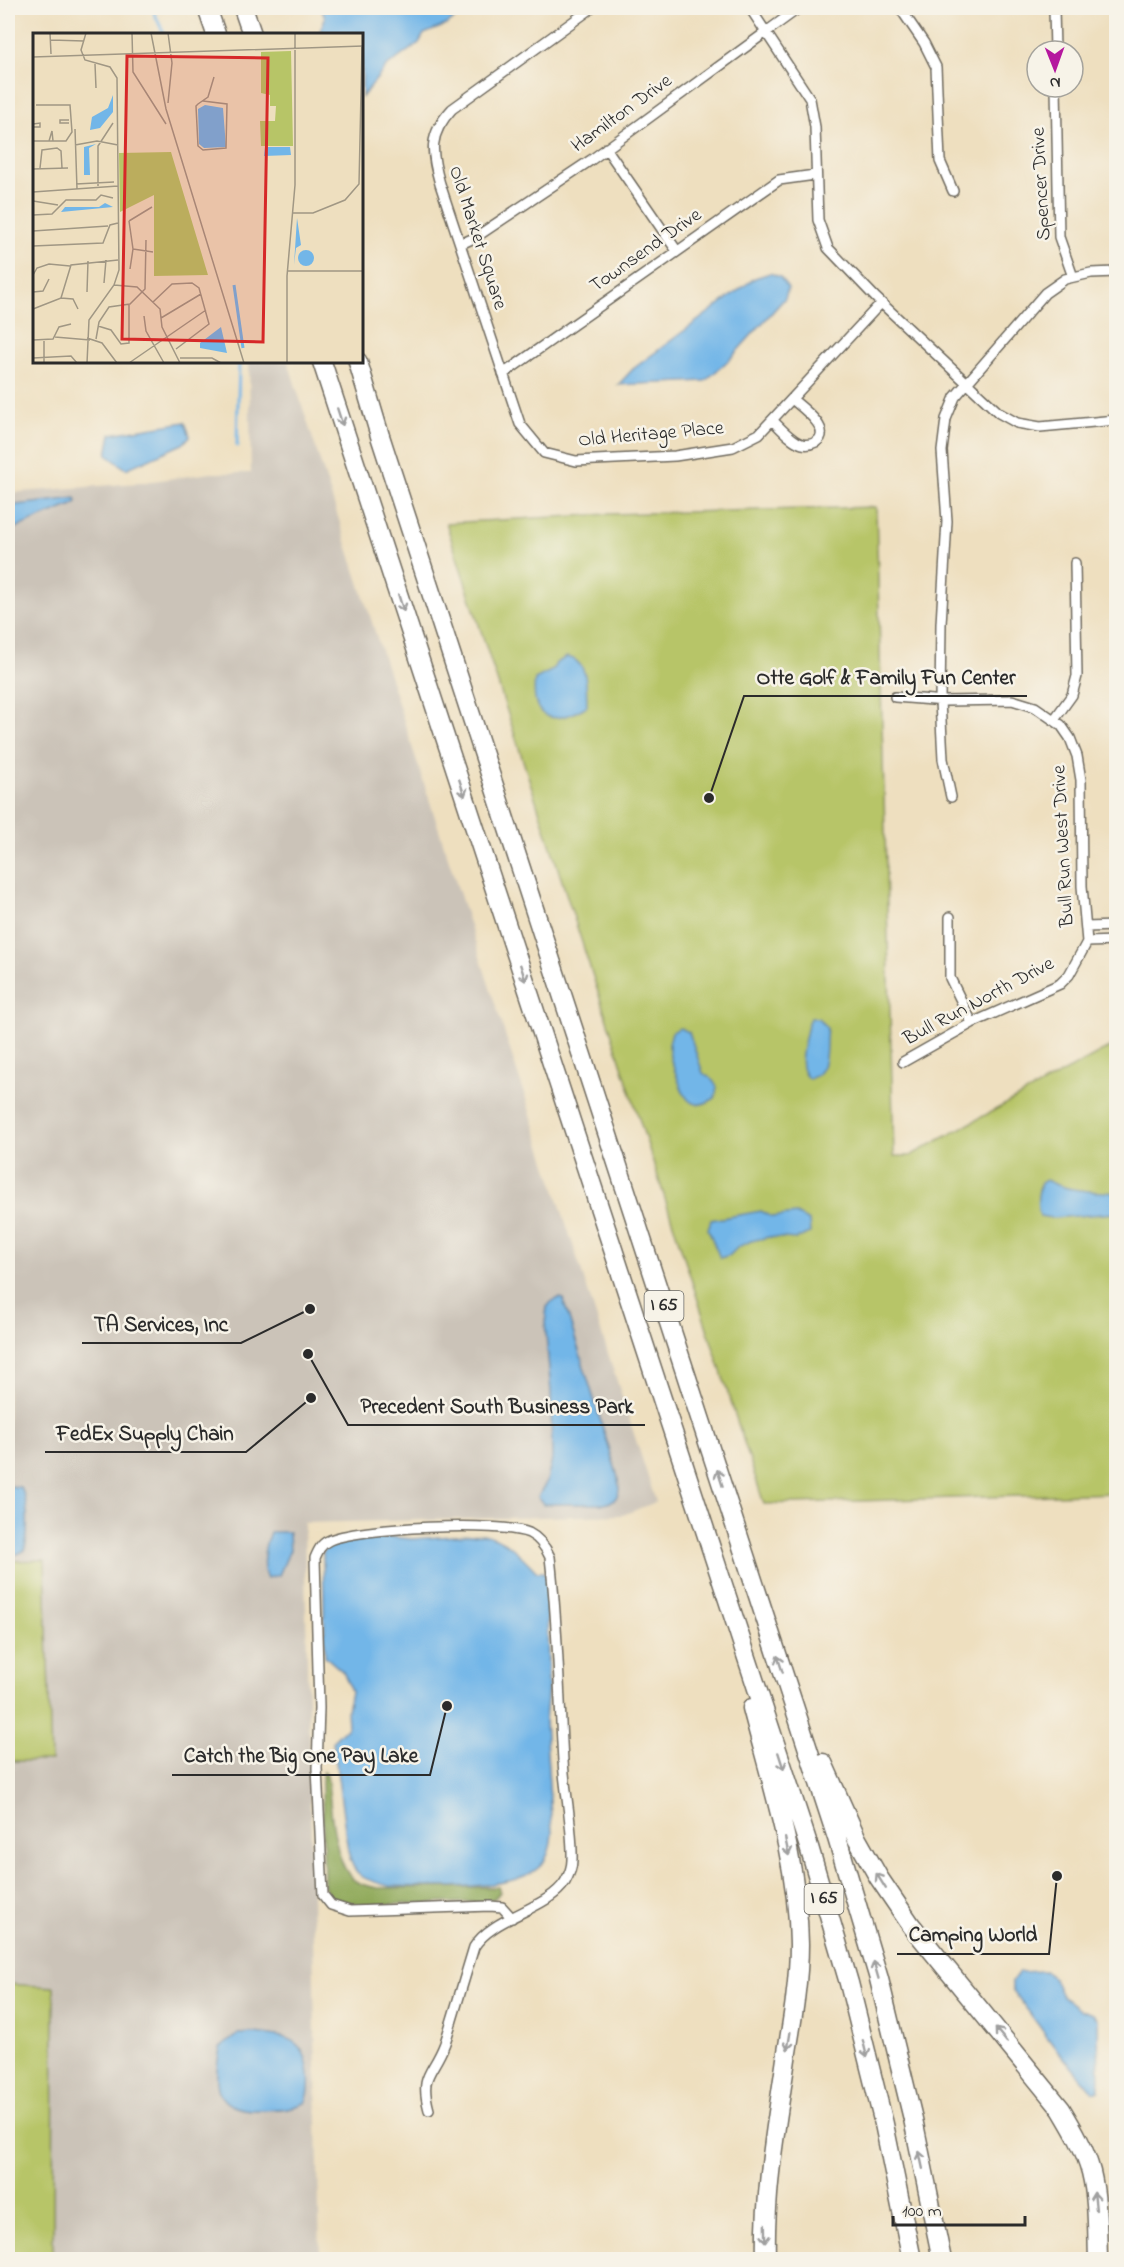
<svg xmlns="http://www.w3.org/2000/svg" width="1124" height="2267" viewBox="0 0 1124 2267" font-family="'Indie Flower',sans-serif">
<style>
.industrial{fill:#cbc3b8}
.green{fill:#b7c567;stroke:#717849;stroke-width:1.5}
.forest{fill:#91aa5c;stroke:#5e6a44;stroke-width:1.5}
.water{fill:#72b6e8;stroke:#4e708a;stroke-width:1.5}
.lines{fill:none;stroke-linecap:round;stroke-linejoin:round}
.stream{stroke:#72b6e8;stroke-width:3}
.street-casing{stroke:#6f6a5f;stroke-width:12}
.highway-casing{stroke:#6f6a5f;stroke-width:21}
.street{stroke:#fff;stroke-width:9}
.highway{stroke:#fff;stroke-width:18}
.oneway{stroke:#a0a0a0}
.labels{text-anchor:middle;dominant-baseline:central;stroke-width:5;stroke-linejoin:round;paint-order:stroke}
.shield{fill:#f7f3e8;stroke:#686764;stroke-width:1.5}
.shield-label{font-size:18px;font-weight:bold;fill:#2b2b2b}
.street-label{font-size:20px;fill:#2b2b2b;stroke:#f7f3e8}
.inset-river{fill:none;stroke:#72b6e8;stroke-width:3}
.inset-road{fill:none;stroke:#a09784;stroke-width:1.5}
.view{fill:#d62828;fill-opacity:0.15;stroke:#d62828;stroke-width:3}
.inset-edge{fill:none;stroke:#2b2b2b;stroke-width:3}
.leader{fill:none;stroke:#2b2b2b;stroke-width:2}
.callout-dot{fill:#2b2b2b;stroke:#f7f3e8;stroke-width:2}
.callout-label{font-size:21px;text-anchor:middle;font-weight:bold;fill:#2b2b2b;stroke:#f7f3e8;stroke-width:5;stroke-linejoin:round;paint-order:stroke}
</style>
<rect width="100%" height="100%" fill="#f7f3e8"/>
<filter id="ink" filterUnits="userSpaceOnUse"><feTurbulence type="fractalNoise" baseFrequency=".0167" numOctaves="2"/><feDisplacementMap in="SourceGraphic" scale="12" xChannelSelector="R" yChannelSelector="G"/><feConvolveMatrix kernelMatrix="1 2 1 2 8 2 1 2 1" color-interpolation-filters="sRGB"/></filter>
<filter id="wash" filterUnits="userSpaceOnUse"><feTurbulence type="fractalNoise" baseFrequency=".008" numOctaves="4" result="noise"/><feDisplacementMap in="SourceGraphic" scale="24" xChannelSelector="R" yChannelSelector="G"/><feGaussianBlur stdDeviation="1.35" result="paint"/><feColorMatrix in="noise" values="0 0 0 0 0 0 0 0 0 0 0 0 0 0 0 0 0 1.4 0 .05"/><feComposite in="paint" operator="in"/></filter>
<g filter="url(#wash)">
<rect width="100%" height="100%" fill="#eedfbf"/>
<path class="industrial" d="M249,362H288L656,1502L623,1515L304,1523L320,2259L8,2260V493L138,483L211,473H251Z"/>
<path class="green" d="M876,507L894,1156H910L1116,1044V1493L764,1504L446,523L610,514Z
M45,1560L51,1761H8V1561Z
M8,1984L54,1987L53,2259H8Z"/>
<path class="forest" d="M324,1771L327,1774C331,1803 332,1851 349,1875C357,1885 368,1886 379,1888L498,1887L500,1892L495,1898L482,1902L350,1905L329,1898L324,1885L322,1781Z"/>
<path class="water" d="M321,8H469L446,25L424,34L419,43L386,67L362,97V34H319L325,18Z
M770,273L780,277L788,288L785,298L730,359L705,381L618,385L633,369L755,278Z
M185,422L190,436L183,444L126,469L107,455L111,434Z
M76,498L77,502L72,505L8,531V506Z
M567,657C590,661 586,689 587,706C554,726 530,722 535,679L553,670L556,663Z
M811,1018H818L827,1028C824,1046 831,1072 809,1079C793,1067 807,1039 808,1022Z
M680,1028L689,1032L703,1073L713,1080L717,1087L715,1098C689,1115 683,1094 676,1074C673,1065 668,1056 669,1046C669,1042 671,1036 672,1032Z
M1046,1180C1069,1192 1091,1191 1116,1193V1213L1051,1218L1040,1216C1036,1205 1037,1195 1041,1183Z
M761,1211L772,1217L796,1214L809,1221L810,1233L796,1239L769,1237L751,1241L738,1247L730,1255L720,1258L708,1229L711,1220Z
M558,1298L563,1299L617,1474C620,1489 622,1499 605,1504H543L538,1497L547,1481L552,1459L551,1392L545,1323L547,1307L552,1301Z
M8,1486L20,1487C29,1499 29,1536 24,1551L8,1558Z
M270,1532H289L290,1550L279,1575L267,1578C260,1567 265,1544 270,1532Z
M483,1534C507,1539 521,1555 537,1572H544L547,1580L548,1687L545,1721L552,1832C551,1844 550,1853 543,1863C519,1894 426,1886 389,1886C365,1880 353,1877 348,1851L333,1741L348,1726L347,1710L351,1692L348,1682L343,1672L325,1656L323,1553L327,1546L370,1535L412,1539Z
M1045,1971L1054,1979L1062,1996L1081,2010L1093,2014L1098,2019L1099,2090L1093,2092L1053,2045L1012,1989V1981L1019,1972Z
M255,2033C287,2037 305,2037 309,2074C310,2084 310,2094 305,2103C292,2109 277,2109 263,2110C215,2112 212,2089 220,2048L238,2034Z"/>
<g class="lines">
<path class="stream" d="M152,8L164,34
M237,446L239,362"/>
</g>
</g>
<g filter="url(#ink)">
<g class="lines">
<g class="street-casing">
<path id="street" d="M592,8L452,109C428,135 431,152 440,184L520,424L544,453L576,461L675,456L733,447L759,434L881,303
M750,8L810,99L815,127L818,220L828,248L876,298L999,413L1017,423L1040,427L1116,420
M900,8L924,43L936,67L940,161L953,191
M1054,8L1055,51
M1056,87L1059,237L1073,277
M606,148L677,251
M461,244L476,237L591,160L799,8
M503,374L779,180L815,175
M772,420C780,427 791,441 802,444C806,445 812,444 816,442C834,430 801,407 792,399
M895,697L945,701L1012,700L1035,707L1061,725L1070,738L1077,756L1081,780L1082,886L1087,942L1069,975L1060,984L972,1023L903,1062
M1054,720L1072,695L1077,676L1075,563
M951,797L943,759L940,701L941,624L947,521L942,451L946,419L955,397L1045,293L1065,279L1091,273L1116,272
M950,917V978L972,1023
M1086,927L1116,926
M1087,942L1116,941
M429,2110C419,2073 433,2075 445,2043L474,1947C492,1917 548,1909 565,1882C569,1875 572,1868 572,1860C573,1828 565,1794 563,1761C559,1693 558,1625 550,1557C545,1546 539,1538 529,1533C503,1521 355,1527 328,1541C321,1544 318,1551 315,1558L319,1708L317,1768L323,1895L331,1905L350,1911L490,1906L502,1907L512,1918"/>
</g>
<g class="highway-casing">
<path id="highway" d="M207,8L216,34
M243,8L252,34
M322,362L809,1847L849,1983L884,2124L912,2260
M358,362L380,436L837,1838L879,1979L913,2119L942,2260
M752,1708C772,1785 798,1863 799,1944C799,1980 793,2016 787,2052C777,2122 764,2189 766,2260
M823,1763L857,1839L879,1878L911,1925L1061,2109C1073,2129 1085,2149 1091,2172C1098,2200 1097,2231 1098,2260"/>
</g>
<use href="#street" class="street"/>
<use href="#highway" class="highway"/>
</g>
<defs><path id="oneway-shaft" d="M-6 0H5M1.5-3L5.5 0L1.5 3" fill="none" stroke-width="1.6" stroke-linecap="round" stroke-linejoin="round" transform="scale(1.5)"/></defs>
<g class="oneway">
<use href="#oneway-shaft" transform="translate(340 417) rotate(72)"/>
<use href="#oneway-shaft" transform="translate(401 603) rotate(72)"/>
<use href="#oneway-shaft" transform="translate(462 788) rotate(72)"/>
<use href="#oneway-shaft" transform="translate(523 973) rotate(72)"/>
<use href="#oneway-shaft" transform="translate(720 1478) rotate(-108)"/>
<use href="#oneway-shaft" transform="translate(780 1664) rotate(-108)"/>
<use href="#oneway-shaft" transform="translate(781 1761) rotate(72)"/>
<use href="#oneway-shaft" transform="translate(787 1847) rotate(78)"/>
<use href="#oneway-shaft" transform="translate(881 1881) rotate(-122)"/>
<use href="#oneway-shaft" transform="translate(876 1970) rotate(-106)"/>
<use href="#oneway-shaft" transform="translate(1001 2035) rotate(-129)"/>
<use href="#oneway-shaft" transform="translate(789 2041) rotate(99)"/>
<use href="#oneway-shaft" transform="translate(865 2049) rotate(76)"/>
<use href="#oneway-shaft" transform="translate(921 2160) rotate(-102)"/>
<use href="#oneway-shaft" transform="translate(1095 2201) rotate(-96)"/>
<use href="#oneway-shaft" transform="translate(765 2234) rotate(89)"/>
</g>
</g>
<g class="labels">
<g class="shield">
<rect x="644.5" y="1291" width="39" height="30" rx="4.5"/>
<rect x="804.5" y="1884" width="39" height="30" rx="4.5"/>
</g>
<g class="shield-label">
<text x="664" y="1306">I 65</text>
<text x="824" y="1899">I 65</text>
</g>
<g class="street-label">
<text transform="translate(622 114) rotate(-36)">Hamilton Drive</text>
<text transform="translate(1042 184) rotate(-93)">Spencer Drive</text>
<text transform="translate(477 238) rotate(72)">Old Market Square</text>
<text transform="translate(646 251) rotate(-35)">Townsend Drive</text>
<text transform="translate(651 435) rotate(-5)">Old Heritage Place</text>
<text transform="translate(1064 846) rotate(-93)">Bull Run West Drive</text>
<text transform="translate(979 1002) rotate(-28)">Bull Run North Drive</text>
</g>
</g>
<g transform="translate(33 33)">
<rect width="330" height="330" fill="#eedfbf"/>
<path d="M258,18L260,113H228L227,88H242L243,73H237V62L228,60V19ZM138,119L175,242L121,243V162L87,179L86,120Z" fill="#b7c567"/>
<path d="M80,62V79L67,95L57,97L59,84L75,75ZM172,72L190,75L193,114L171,115L166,111L165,76ZM63,111L56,115L57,142H51V114ZM232,114H257L258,122L231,123ZM72,170L80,174L28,179L32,174H66ZM264,185L268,212L263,215L261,232ZM265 225a8 8 0 1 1 16 0a8 8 0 1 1-16 0ZM188,294L194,320L167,315V310Z" fill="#72b6e8"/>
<path class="inset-river" d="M201,252L210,315"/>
<path class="inset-road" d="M17,0L18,21M53,0L48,17L52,27L77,34L84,45L86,237L81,252L56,287L54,330M99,0L100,39L133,91M118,0L133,76L211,330M18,7L51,8M0,24L330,13M62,31L63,55M170,68L194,71L193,115L170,117L165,113L163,73L165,71L175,64L181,44M135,70L139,30L135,0M36,87H27V90H36M0,91L7,90V94H0M42,96L44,156M0,108H33L39,99L37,72H3M16,108L19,98L20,108M42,112L64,108L85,112M7,135L9,117L24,115L28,118L29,135M0,136L35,135M43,151L81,149M65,153V113L80,90M0,159L85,153M0,168L25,172M260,180H280L312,167L326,151L329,13M0,182L19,181L33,167H63L68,162L80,165M96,188L100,216M96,188L119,174M0,198L75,193M0,213L70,210L77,192L85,190M100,216L120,219M97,236L100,216M254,238H330M0,242L4,235L16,231L37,233M71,250L73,227M81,252L104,254L127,276L129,294L147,330M0,259L10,258L16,246M54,259L55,228M28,265L38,232L85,227M120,269L139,251L159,250L166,255L176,291L143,316M0,276L28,265L40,266L45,276M111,283L113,298L131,330M128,285L168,261M65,293L78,297L88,311L96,310V272M22,304L57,307M54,305L69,310L84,330M63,306L66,289L76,274L97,271L112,256L113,207M0,307L20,306L26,294L38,291M0,325L38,323L44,330M147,325H179L188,330M11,330V308M96,330L173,277M254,330V243L262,152V0"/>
<path class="view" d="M94,23L235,25L230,309L89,306Z"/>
<rect width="330" height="330" class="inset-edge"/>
</g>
<path class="leader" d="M709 798L744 696H1027M310 1309L241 1343H82M308 1354L348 1425H645M311 1398L246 1452H45M447 1706L430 1775H172M1057 1876L1049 1954H897"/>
<g class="callout-dot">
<circle cx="709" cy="798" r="6"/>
<circle cx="310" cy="1309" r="6"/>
<circle cx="308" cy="1354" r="6"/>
<circle cx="311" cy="1398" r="6"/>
<circle cx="447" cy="1706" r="6"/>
<circle cx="1057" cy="1876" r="6"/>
</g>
<g class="callout-label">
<text x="886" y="684">Otte Golf &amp; Family Fun Center</text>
<text x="161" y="1331">TA Services, Inc</text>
<text x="497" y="1413">Precedent South Business Park</text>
<text x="145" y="1440">FedEx Supply Chain</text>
<text x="301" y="1762">Catch the Big One Pay Lake</text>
<text x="973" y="1941">Camping World</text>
</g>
<rect width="1124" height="2267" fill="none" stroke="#f7f3e8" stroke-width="30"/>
<g transform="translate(1055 69) rotate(179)"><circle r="28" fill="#f7f3e8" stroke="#a5a39c" stroke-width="1.5"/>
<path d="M0-4.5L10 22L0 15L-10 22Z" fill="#b5179e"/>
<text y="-9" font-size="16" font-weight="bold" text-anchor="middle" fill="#2b2b2b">N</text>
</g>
<path d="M893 2216v9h132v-9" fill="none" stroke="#2b2b2b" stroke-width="3"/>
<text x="902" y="2216" font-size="18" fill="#2b2b2b" stroke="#f7f3e8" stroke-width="4.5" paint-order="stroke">100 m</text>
</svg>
